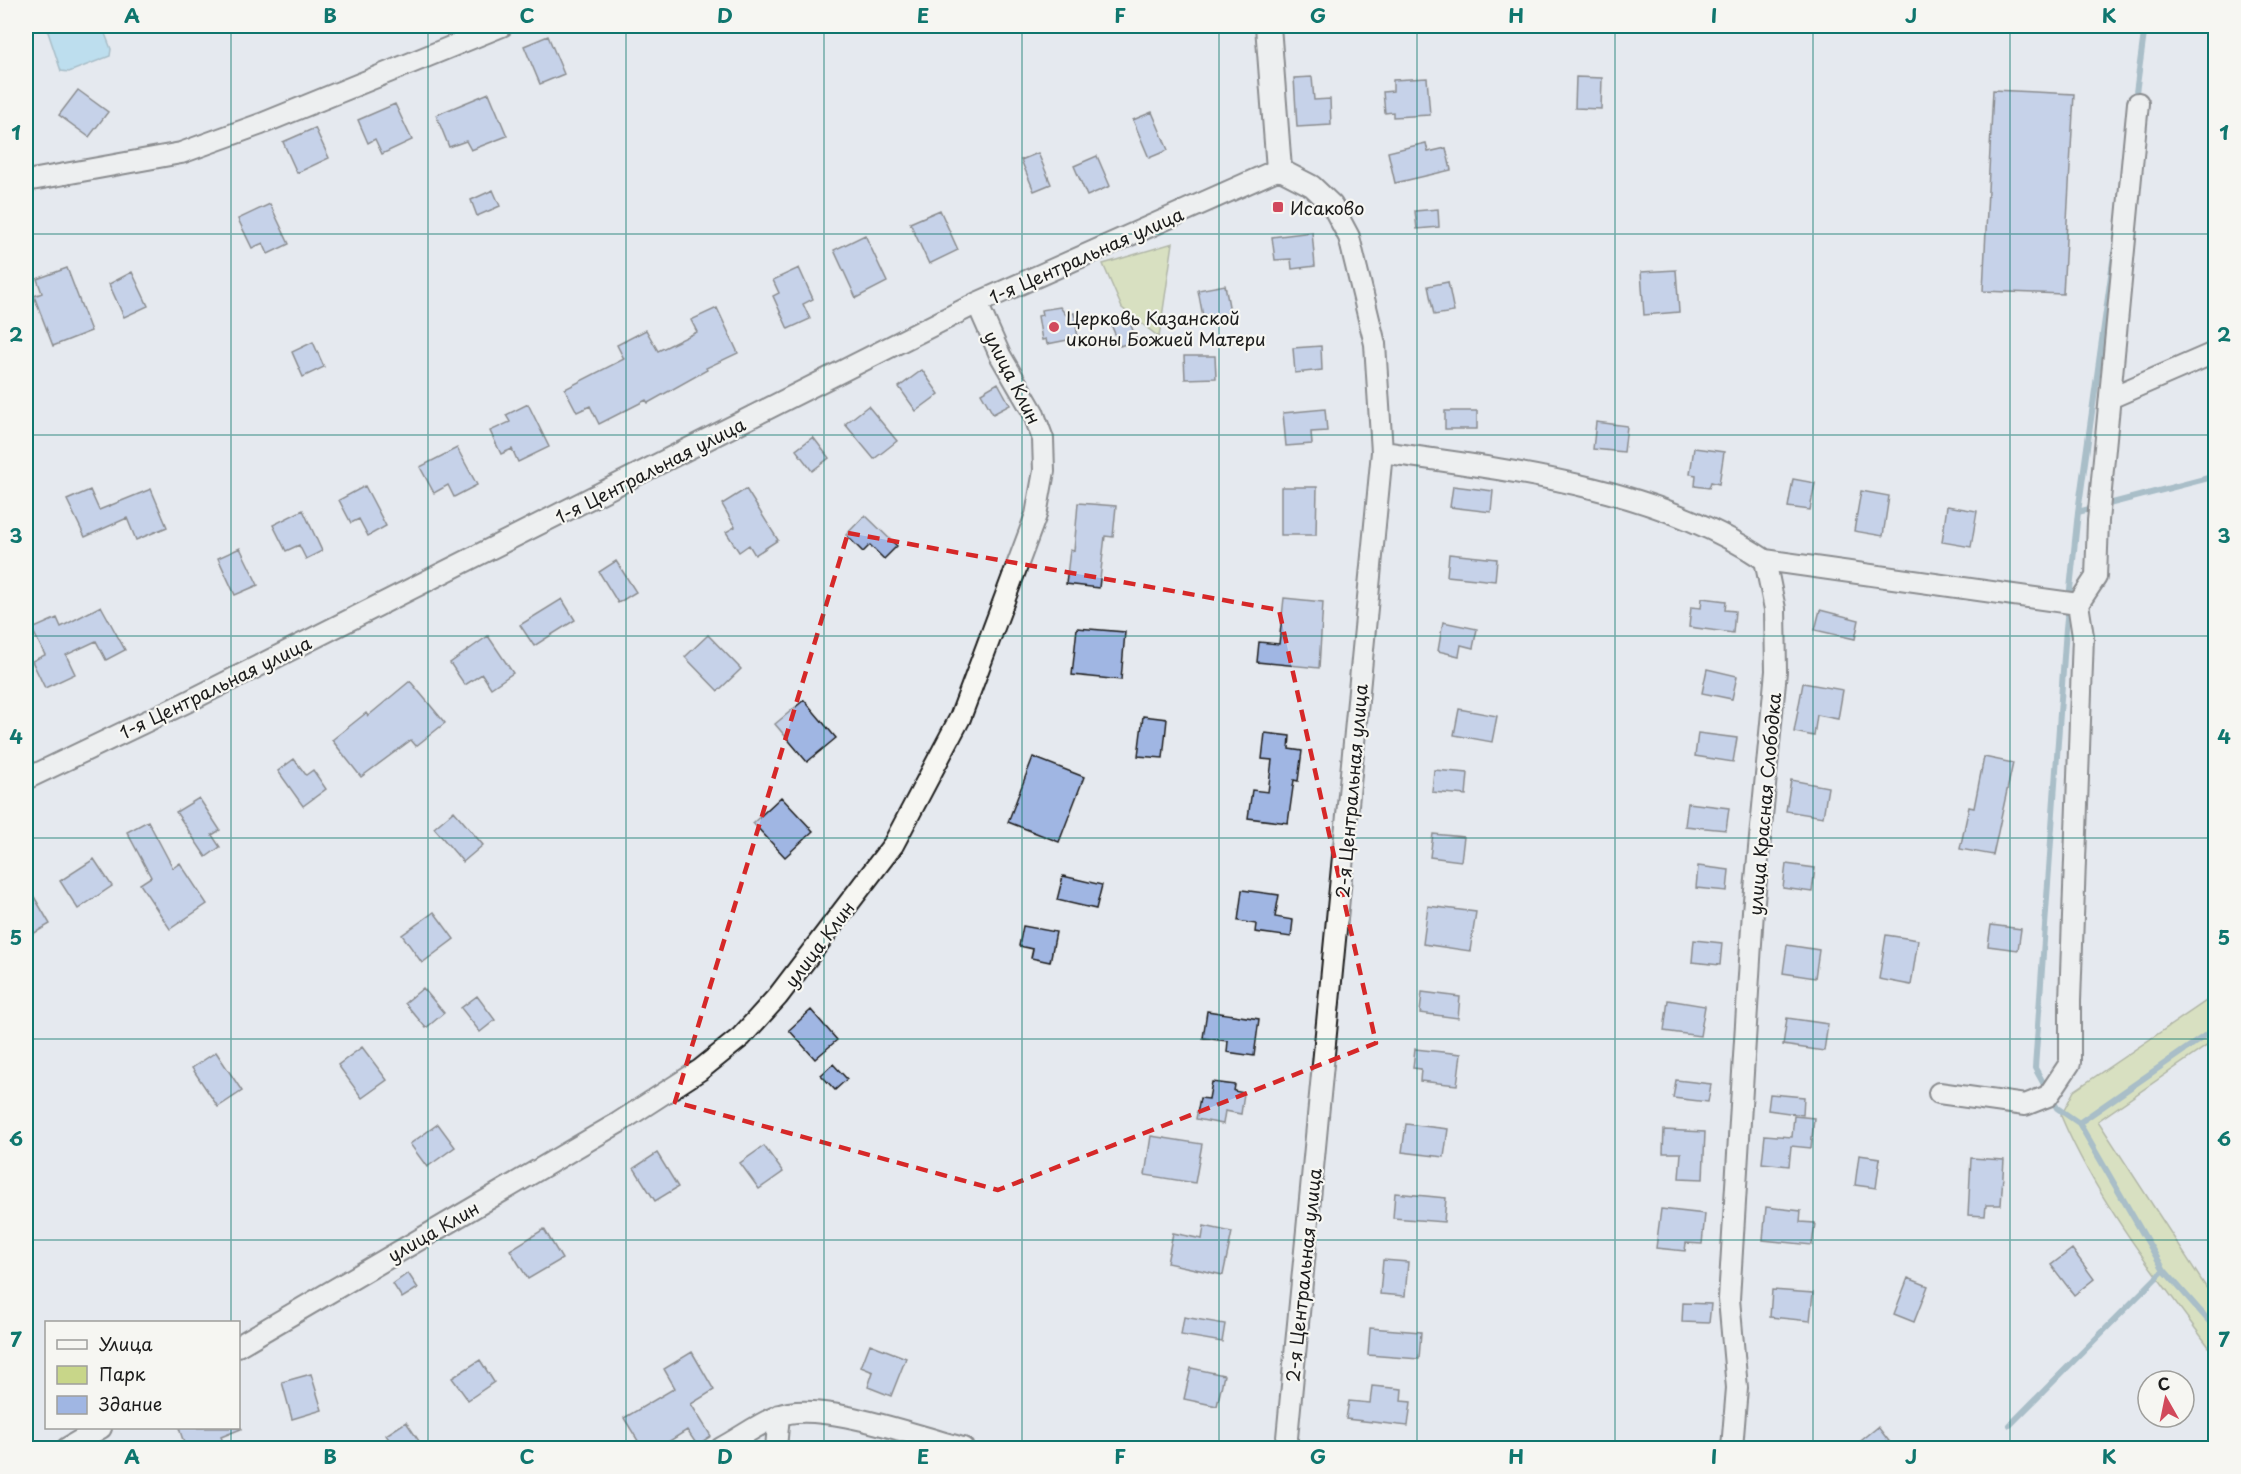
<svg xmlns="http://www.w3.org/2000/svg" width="2241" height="1474" viewBox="0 0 2241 1474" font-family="'Playpen Sans',sans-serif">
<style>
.green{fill:#c8d689;stroke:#727952;stroke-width:1.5}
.water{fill:#8cd1ed;stroke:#5f8999;stroke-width:1.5}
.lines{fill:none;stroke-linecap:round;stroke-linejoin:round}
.stream{stroke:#5f8999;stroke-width:6}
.building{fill:#a0b6e3;stroke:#1c1c1c;stroke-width:1.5}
.minor-casing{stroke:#1c1c1c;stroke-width:24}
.tertiary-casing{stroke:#1c1c1c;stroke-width:28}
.minor{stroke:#f6f6f2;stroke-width:20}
.tertiary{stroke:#f6f6f2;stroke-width:24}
.marked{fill:none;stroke:#d62828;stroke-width:4.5;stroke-dasharray:12 8;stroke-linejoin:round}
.grid{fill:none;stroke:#0f766e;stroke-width:1.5;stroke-opacity:0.55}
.poi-dot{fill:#d1495b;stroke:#f6f6f2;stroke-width:2}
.labels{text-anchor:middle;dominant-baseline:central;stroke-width:4.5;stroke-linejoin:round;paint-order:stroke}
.poi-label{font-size:18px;fill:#1c1c1c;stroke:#f6f6f2;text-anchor:start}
.street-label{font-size:18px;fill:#1c1c1c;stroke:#f6f6f2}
.neatline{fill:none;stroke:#0f766e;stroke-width:2}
.grid-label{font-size:20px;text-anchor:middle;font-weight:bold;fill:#0f766e}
</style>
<rect width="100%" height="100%" fill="#e5e9ef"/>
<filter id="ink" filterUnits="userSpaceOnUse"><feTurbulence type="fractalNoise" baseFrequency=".0167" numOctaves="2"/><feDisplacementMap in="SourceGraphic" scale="12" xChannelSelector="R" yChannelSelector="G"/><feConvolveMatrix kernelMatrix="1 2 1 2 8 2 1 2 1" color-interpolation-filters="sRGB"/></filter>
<g filter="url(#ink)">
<path class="green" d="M1173,243L1159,337L1122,308L1103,264Z
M2215,995V1040L2098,1121L2215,1301V1355C2160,1281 2097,1201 2061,1116L2074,1091Z"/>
<path class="water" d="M46,26H102L111,49L110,56L69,72L61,71Z"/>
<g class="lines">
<path class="stream" d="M2135,100L2145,26
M2115,247L2078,512L2066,628L2035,1068L2057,1108L2079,1123L2164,1270L2216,1329
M2078,512L2216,476
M2079,1123L2216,1028
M2010,1425L2164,1270"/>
</g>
<path class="building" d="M548,36L564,74L540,84L524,46Z
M1312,77L1314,100L1330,99L1331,125L1297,127L1294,78Z
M1576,77L1602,78L1601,109L1575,108Z
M1427,78L1430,115L1393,117V112L1385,113L1383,92L1393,91V80Z
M78,90L108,112L89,137L59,115Z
M1993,90L2074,94L2063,294L1983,291Z
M489,93L507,136L471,150L466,141L449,147L436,115Z
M395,104L412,140L382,154L375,139L368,143L358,120Z
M1152,112L1168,150L1149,158L1133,120Z
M315,128L329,158L297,173L283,142Z
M1426,143L1428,152L1446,148L1451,170L1395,183L1388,152Z
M1038,153L1051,184L1034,191L1021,160Z
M1097,156L1110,186L1087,196L1074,166Z
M493,190L500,206L477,216L471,200Z
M270,204L289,244L268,254L263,243L252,248L238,219Z
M1438,209L1439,227L1417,229L1415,211Z
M940,210L958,250L929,264L910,223Z
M1312,232L1315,266L1292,269L1291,259L1275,260L1272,237Z
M865,235L887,282L856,298L834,250Z
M67,268L91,331L53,346L34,296L42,293L37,279Z
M799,268L813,299L803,304L810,319L788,329L773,296L779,293L773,280Z
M1676,270L1679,312L1644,315L1641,272Z
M132,272L148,306L124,317L109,284Z
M1448,282L1454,312L1434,315L1428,286Z
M1225,285L1231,317L1204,322L1198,290Z
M1060,307L1066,315L1074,313L1078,338L1047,344L1046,339L1042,340L1038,316L1042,315L1041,310Z
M717,308L738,353L706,368L707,370L648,403L646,400L599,424L590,406L577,412L565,389L624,359L617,345L646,330L658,351L697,332L691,320Z
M1127,316L1137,340L1120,346L1110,322Z
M313,342L324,367L303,377L292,352Z
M1321,346L1322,370L1295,373L1293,348Z
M1184,356H1215L1216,378L1185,379Z
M922,370L939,394L916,411L899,387Z
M998,383L1010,405L993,414L981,393Z
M528,404L549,447L518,462L512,449L501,454L490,431L510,422L506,415Z
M868,406L897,441L874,459L845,424Z
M1325,409L1327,431L1311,432L1312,444L1286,446L1283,413Z
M1445,411H1477V429H1445Z
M1596,422L1627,426L1624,452L1593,449Z
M813,437L829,458L812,471L796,450Z
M457,448L477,485L454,497L448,485L434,493L420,467Z
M1694,448L1724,452L1719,484L1711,482L1709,488L1695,486L1696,475L1690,474Z
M1793,479L1815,483L1810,510L1788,507Z
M365,486L386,526L368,536L359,519L351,523L339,500Z
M1453,486L1493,491L1491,512L1450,507Z
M1281,487H1317L1316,535H1281Z
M151,489L167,527L136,540L127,518L85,537L67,500L90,490L99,510Z
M746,489L778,540L755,555L749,545L739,552L726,532L735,527L722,504Z
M1861,491L1889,496L1883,536L1854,531Z
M1078,503L1116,506L1113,537L1105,536L1099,588L1066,584L1070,550L1074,551Z
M1947,506L1977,511L1971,547L1942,542Z
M303,510L322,551L306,559L299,545L286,551L273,525Z
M865,515L897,546L884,559L870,545L863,552L846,535Z
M240,548L258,585L235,595L218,558Z
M1449,554L1497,559L1495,581L1447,576Z
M616,561L636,592L618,603L599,572Z
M1284,598L1323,602L1319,668L1257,662L1259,642L1279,644Z
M1702,598L1726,601L1725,610L1735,611L1733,633L1689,627L1691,607L1701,608Z
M562,599L575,620L534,646L520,625Z
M101,606L125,650L106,660L96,641L66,655L75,674L45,688L32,661L45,655L32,629L57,618L61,627Z
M1820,610L1859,620L1855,639L1815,630Z
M1443,622L1477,629L1473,648L1461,645L1459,656L1438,651Z
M1077,628L1125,632L1121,680L1072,675Z
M708,635L741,669L718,691L685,657Z
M488,636L513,673L491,688L482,674L465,685L450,663Z
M1707,669L1737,676L1732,699L1702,693Z
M410,681L445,723L416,746L411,740L361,777L332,740L366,713L368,716Z
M1803,683L1843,690L1838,719L1817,715L1814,736L1794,732Z
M804,700L836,738L807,762L775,724Z
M1459,709L1497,716L1492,742L1454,735Z
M1143,716L1167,719L1163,758L1138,756Z
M1265,733L1290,736L1289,749L1302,751L1298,781L1294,780L1288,823L1248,818L1252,790L1268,792L1272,760L1262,759Z
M1698,733L1737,738L1733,762L1695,756Z
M1033,757L1084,777L1059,842L1008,822Z
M1984,757L2013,763L1993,855L1960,849L1969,807L1974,808Z
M294,759L306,775L313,770L326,789L303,806L278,771Z
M1434,770L1468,773L1466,795L1432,792Z
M1791,780L1828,787L1823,817L1786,811Z
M781,797L813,831L785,857L753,823Z
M199,798L220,830L212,835L220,847L206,857L176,812Z
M1688,803L1729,808L1726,830L1685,826Z
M454,811L483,845L463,862L434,828Z
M148,821L173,868L180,863L207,904L170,929L140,884L151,877L127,832Z
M1433,834L1464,837L1461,861L1430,857Z
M94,859L112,886L78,909L60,881Z
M1786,864L1815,868L1812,892L1783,888Z
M1698,866L1729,870L1727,891L1696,888Z
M1063,876L1102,885L1096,909L1057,900Z
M26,883L50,924L26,938Z
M1242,890L1279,895L1275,917L1293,920L1291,937L1255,932L1256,924L1238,921Z
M1428,906L1476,912L1470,951L1423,944Z
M434,912L454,939L422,963L402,935Z
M1991,925L2021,929L2018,950L1988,946Z
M1023,926L1056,932L1050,962L1031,958L1033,949L1019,946Z
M1886,935L1918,940L1911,985L1879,979Z
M1694,940L1722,943L1720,965L1692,962Z
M1787,945L1819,950L1815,978L1783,973Z
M423,988L444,1013L426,1028L405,1003Z
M1422,992L1460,997L1458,1018L1420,1013Z
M477,996L495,1020L480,1032L461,1008Z
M1668,1000L1705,1006L1700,1036L1664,1031Z
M811,1010L837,1040L815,1059L789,1030Z
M1207,1011L1259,1019L1254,1056L1227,1052L1228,1041L1203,1038Z
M1787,1018L1828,1024L1824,1051L1783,1045Z
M362,1047L387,1080L362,1098L338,1065Z
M1415,1049L1461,1054L1457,1085L1420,1081L1421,1069L1413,1068Z
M216,1052L242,1091L218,1107L192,1068Z
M833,1064L847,1079L835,1090L821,1075Z
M1676,1080L1711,1084L1708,1102L1673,1098Z
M1212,1082L1235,1085L1234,1091L1244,1093L1241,1114L1225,1111L1223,1124L1196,1119L1200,1098L1209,1099Z
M1770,1094L1804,1097L1803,1115L1768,1110Z
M1794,1116L1814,1118L1811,1148L1791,1146L1789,1166L1762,1163L1765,1135L1792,1137Z
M438,1124L455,1147L427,1167L410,1144Z
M1406,1124L1448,1129L1444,1157L1402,1152Z
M1664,1130L1705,1132L1703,1179L1679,1178L1681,1153H1663Z
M1151,1136L1202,1144L1195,1183L1145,1175Z
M764,1146L783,1172L759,1189L740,1163Z
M657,1153L678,1187L655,1201L634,1168Z
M1859,1155L1880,1158L1876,1188L1855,1185Z
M1971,1158L2004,1160L2001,1205H1986L1985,1216L1968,1215Z
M1395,1193L1446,1198L1444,1222L1393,1218Z
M1766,1207L1801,1211L1800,1222L1815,1223L1812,1245L1763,1240Z
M1661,1209L1705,1214L1702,1244L1686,1243L1685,1251L1656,1248Z
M1204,1226L1232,1232L1223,1275L1167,1263L1173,1233L1202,1239Z
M544,1229L562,1259L528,1279L510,1250Z
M2072,1249L2094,1279L2074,1295L2051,1265Z
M1383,1260L1408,1262L1405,1296L1380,1294Z
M408,1273L418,1288L402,1298L393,1284Z
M1908,1278L1928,1286L1914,1322L1894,1314Z
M1772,1290L1813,1293L1810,1321L1770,1317Z
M1683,1303L1711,1304L1709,1323L1682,1322Z
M1184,1317L1225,1324L1222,1342L1181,1335Z
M1370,1328L1421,1332L1419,1359L1368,1355Z
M870,1344L906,1358L891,1396L868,1387L873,1372L861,1367Z
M692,1352L714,1390L691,1404L711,1436L697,1445L687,1430L657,1449H643L624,1418L675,1388L664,1369Z
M480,1360L494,1382L468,1400L452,1378Z
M1191,1368L1224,1375L1217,1406L1184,1399Z
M311,1374L322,1410L292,1419L282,1382Z
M1372,1386L1402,1389L1401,1401L1411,1402L1408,1426L1346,1419L1349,1401L1370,1403Z
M406,1422L419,1441L407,1449H395L386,1435Z
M1878,1427L1895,1449H1851Z
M179,1428H241V1429L221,1437L226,1449H203L202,1444L186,1449Z"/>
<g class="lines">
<g class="minor-casing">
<path id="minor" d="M26,181L181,153L261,124L502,26
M2110,398L2216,352
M1382,452C1509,470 1657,487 1765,560L1775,609L1776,671L1753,911L1729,1299L1737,1388L1732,1448
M1765,560L2078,604L2083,636L2070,1001V1063L2048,1096L2025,1105L1939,1093
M2078,604L2096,577L2098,521L2138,103
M26,779L187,702L977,303L1279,169L1312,186L1332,205L1349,237L1375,344L1382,452L1286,1448
M238,1346L618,1123L700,1070L741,1037L778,996L893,845L960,718L1036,515L1044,471L1043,439L1033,412L1000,355L977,303
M67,1448L101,1428
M721,1448C740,1438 758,1424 778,1416C818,1399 919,1437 963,1448
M776,1448L779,1415"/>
</g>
<g class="tertiary-casing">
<path id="tertiary" d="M1268,26L1279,169"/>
</g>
<use href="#minor" class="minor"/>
<use href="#tertiary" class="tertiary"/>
</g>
</g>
<path d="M0 0H2241V1474H0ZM848,533L1279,610L1376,1043L998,1190L675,1102Z" fill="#e5e9ef" fill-opacity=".55" fill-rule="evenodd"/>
<path class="marked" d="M848,533L1279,610L1376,1043L998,1190L675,1102Z"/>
<path class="grid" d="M231,26V1322M428,26V1448M626,26V1448M824,26V1448M1022,26V1448M1219,26V1448M1417,26V1448M1615,26V1448M1813,26V1448M2010,26V1448M26,234H2216M26,435H2216M26,636H2216M26,838H2216M26,1039H2216M26,1240H2216M231,1428V1448"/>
<g class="poi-dot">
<rect x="1272" y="201" width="12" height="12" rx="3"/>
<circle cx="1054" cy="327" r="6"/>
</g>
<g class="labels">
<g class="poi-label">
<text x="1290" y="207">Исаково</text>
<text x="1066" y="317">Церковь Казанской<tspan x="1066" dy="21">иконы Божией Матери</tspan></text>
</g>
<g class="street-label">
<text transform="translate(1086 255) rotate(-24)">1-я Центральная улица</text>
<text transform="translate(1013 377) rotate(63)">улица Клин</text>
<text transform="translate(650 470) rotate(-27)">1-я Центральная улица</text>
<text transform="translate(215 687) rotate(-26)">1-я Центральная улица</text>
<text transform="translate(1351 791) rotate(-85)">2-я Центральная улица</text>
<text transform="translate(1764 804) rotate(-85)">улица Красная Слободка</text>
<text transform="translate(819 944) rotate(-53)">улица Клин</text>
<text transform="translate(433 1231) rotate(-30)">улица Клин</text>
<text transform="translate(1303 1275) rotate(-84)">2-я Центральная улица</text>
</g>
</g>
<rect width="2241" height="1474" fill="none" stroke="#f6f6f2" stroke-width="66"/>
<rect x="45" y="1321" width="195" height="108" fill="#f6f6f2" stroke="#9f9f9c" stroke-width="1.5"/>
<rect x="57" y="1340" width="30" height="9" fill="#f6f6f2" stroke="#9f9f9c" stroke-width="1.5"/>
<text x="99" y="1351" font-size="18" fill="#1c1c1c">Улица</text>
<rect x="57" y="1366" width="30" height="18" fill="#c8d689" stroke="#9f9f9c" stroke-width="1.5"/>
<text x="99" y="1381" font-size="18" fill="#1c1c1c">Парк</text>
<rect x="57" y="1396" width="30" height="18" fill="#a0b6e3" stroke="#9f9f9c" stroke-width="1.5"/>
<text x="99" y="1411" font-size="18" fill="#1c1c1c">Здание</text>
<g transform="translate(2166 1399) rotate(351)"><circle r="28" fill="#f6f6f2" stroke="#9f9f9c" stroke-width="1.5"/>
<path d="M0-4.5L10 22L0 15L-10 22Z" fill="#d1495b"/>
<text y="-9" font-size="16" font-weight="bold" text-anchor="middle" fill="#1c1c1c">С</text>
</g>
<rect x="33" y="33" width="2175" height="1408" class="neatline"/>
<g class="grid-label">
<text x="132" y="23">A</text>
<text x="330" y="23">B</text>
<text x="527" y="23">C</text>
<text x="725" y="23">D</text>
<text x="923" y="23">E</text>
<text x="1120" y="23">F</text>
<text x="1318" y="23">G</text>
<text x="1516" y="23">H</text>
<text x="1714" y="23">I</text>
<text x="1911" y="23">J</text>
<text x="2109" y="23">K</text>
<text x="16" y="140">1</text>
<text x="2224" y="140">1</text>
<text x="16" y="342">2</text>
<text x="2224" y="342">2</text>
<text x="16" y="543">3</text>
<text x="2224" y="543">3</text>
<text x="16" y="744">4</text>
<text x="2224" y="744">4</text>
<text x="16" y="945">5</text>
<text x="2224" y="945">5</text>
<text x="16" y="1146">6</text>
<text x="2224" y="1146">6</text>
<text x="16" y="1347">7</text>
<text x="2224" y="1347">7</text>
<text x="132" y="1464">A</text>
<text x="330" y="1464">B</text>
<text x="527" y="1464">C</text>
<text x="725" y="1464">D</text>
<text x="923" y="1464">E</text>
<text x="1120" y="1464">F</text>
<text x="1318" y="1464">G</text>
<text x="1516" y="1464">H</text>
<text x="1714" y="1464">I</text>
<text x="1911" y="1464">J</text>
<text x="2109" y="1464">K</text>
</g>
</svg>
